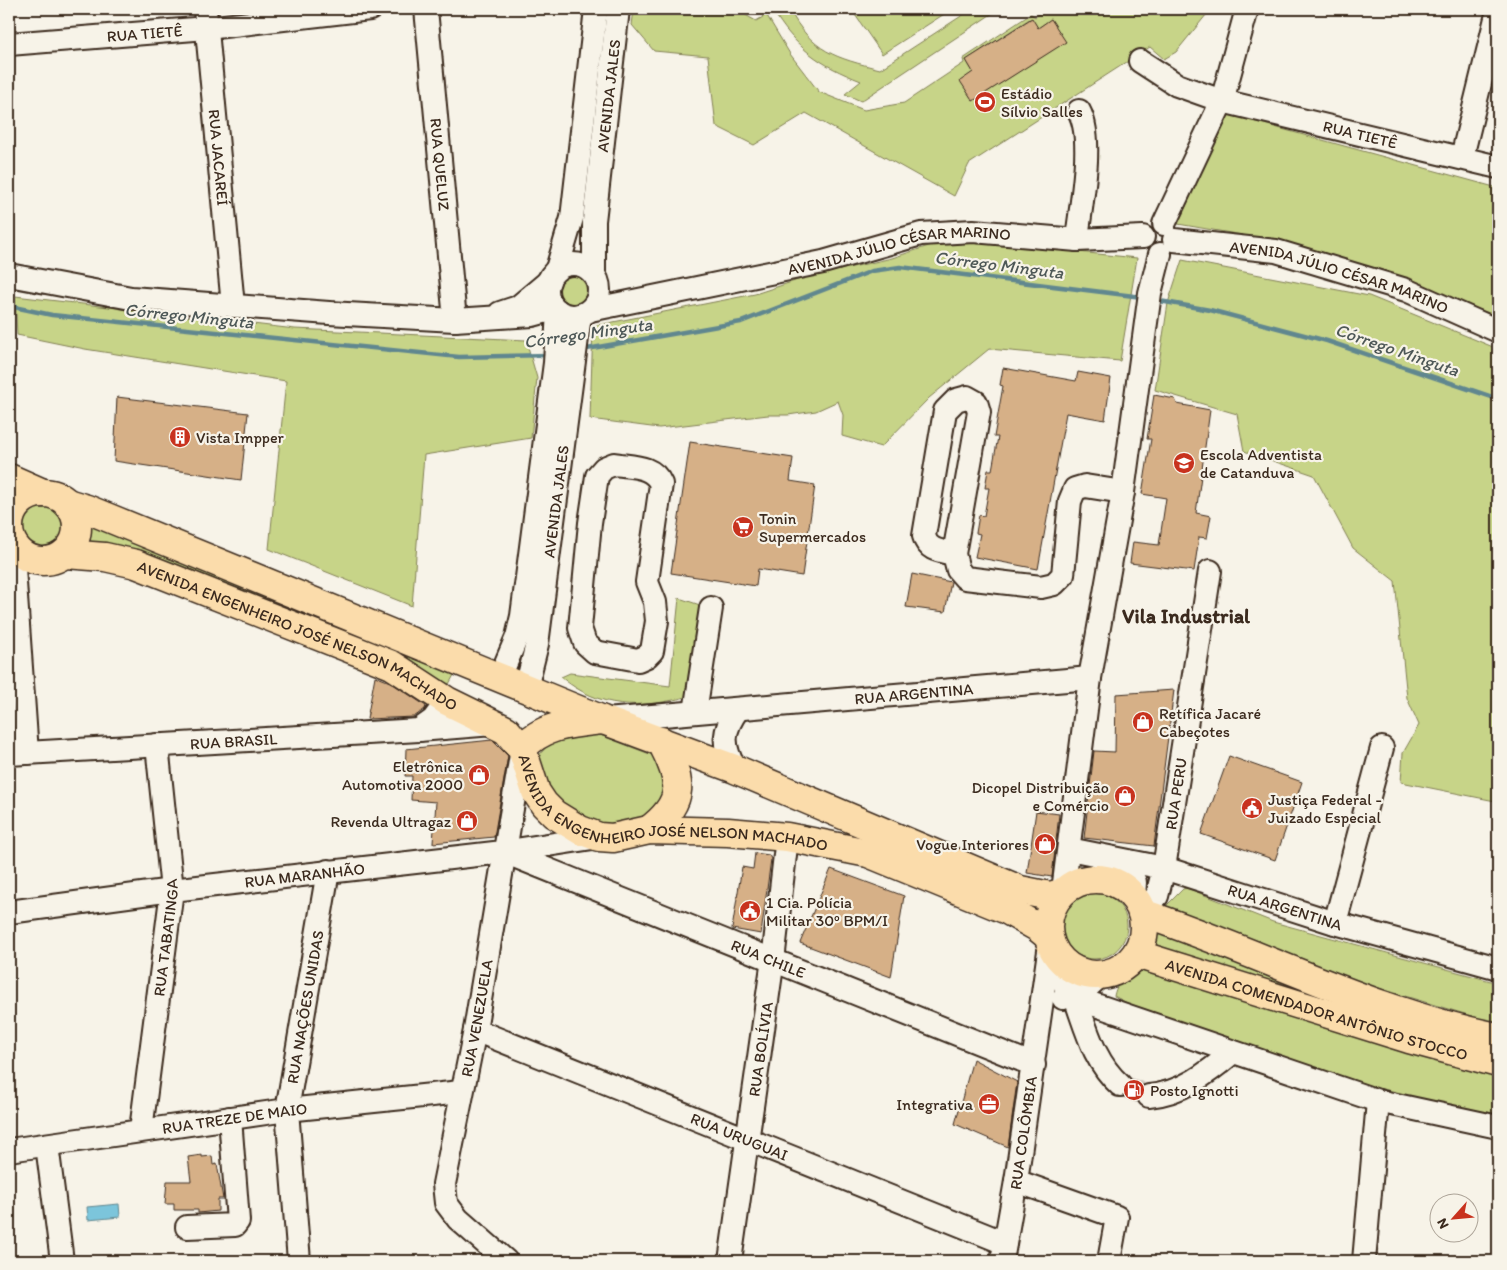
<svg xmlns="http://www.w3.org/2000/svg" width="1507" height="1270" viewBox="0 0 1507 1270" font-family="Itim,sans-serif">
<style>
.green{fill:#c7d488;stroke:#817f53;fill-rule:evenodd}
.water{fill:#7bc5db;stroke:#61878f}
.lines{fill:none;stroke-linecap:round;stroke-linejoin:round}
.stream{stroke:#61878f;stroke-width:4.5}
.building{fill:#d6b087;stroke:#3b2a1e}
.minor-tunnel{stroke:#d1cbc0;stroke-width:22;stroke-dasharray:22 11;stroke-linecap:butt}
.minor-casing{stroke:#3b2a1e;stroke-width:26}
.major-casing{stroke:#3b2a1e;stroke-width:31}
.minor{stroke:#f7f3e8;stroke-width:22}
.major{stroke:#fbdcab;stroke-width:28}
.labels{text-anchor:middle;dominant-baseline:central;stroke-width:4.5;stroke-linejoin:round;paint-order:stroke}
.street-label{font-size:16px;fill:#3b2a1e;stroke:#f7f3e8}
.poi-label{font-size:16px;fill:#3b2a1e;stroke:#f7f3e8;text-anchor:start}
.water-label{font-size:18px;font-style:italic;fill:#4e5857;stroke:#f7f3e8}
.district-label{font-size:21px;font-weight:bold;fill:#3b2a1e;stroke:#f7f3e8}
</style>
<rect width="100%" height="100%" fill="#f7f3e8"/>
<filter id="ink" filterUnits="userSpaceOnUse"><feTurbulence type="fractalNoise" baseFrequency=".02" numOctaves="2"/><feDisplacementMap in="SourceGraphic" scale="10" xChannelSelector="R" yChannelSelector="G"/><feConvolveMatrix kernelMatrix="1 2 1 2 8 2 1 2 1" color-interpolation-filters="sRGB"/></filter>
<g filter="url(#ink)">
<path class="green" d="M634,9H735L756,21L763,17L759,9H763L790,54L819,92L864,110L904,103L964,63L963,59L1031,14L1035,17L1047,9H1211L1176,52L1164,59L1150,47L969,164L954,196L806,113L754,145L716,126L708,56L654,51L632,25ZM1031,18L1038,28L1051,19L1065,42L973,101L961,81L973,72L966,60Z
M772,9H789C812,52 836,58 880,69L972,9H999L861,101L845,94L861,81C820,65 795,48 772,9Z
M851,9H952L882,54Z
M1227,114L1498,188V316L1277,241L1178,224Z
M950,239L1137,258L1120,361L989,349L929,398L881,447L842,436L843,415L838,401L816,411L788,415H768L659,428L590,419L593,326L755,294L804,278L892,258Z
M1182,260L1369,296L1498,349V796L1495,801L1401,782L1403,753L1419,725L1407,698L1395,581L1353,548L1314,475L1244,451L1237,414L1155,390L1168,303Z
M558 288a16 16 0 1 1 32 0a16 16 0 1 1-32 0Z
M15,296L295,329L526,340L537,378L531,438L424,455L412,606L269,549L286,381L85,349L17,335Z
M16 528a27 27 0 1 1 54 0a27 27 0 1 1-54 0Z
M86,518L133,541L454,675L449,684L127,556L82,550Z
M679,598L700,605L686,697C640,709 599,709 561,677L570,673L670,686Z
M600,735L655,756L670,799L626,834L563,816L536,761C550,734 573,736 600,735Z
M1187,888L1273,922L1498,983V1024L1365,984L1266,951L1165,907L1183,889Z
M1061 926a33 33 0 1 1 66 0a33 33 0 1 1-66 0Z
M1159,924L1498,1052L1150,950Z
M1147,970L1498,1071V1118L1395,1094L1135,1007L1114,996C1118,977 1129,973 1147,970Z"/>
<path class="water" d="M119,1204L120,1217L88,1220L87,1207Z"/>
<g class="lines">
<path class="stream" d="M1154,300L1210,310L1327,341L1498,399
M9,306L52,315L459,357L549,355
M581,350L741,322L872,271L900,267L1142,297"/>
</g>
<path class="building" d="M1032,18L1038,28L1051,19L1066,42L973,101L960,81L973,72L966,60Z
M1003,368L1076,381L1078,372L1111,378L1105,420L1066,413L1038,569L975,557L980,534L976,533L979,515L984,516L989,488H985L988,470H992L998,437H994L1003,386L1000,385Z
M1154,395L1175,399L1177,404L1210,410L1196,513L1211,516L1207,538L1199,537L1194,571L1130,563L1133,542L1159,545L1166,498L1142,494L1151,439H1147Z
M117,397L248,413L241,480L114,461Z
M690,442L793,458L790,481L815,485L802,576L758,569L756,586L671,573Z
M912,574L951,582L945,612L906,607Z
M375,676L390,682L426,706L425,709L414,717L367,719Z
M1174,690L1154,846L1084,838L1094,751L1115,752L1116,694Z
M492,740L508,756L494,837L433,843L436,802L411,800L412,776H405L406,749Z
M1229,756L1302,782L1275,860L1201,834Z
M1036,811L1059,814L1052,877L1027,873Z
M755,853L769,855L771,859L761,934L732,929L742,867L753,869Z
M831,869L904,896L891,977L800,943Z
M973,1059L1017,1082L1008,1147L955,1124Z
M202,1155V1157L212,1156L213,1165L217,1164L223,1199H218V1211L198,1213V1210H174V1204H165L167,1181H191L188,1157Z"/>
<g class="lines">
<path class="minor-tunnel" d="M1120,1085L1149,1096"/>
<g class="minor-casing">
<g id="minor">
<path id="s1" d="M205,9L233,306"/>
<path id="s2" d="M426,9L455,320"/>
<path id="s3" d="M9,44L207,28L370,9"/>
<path id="s4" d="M1140,61L1177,85L1222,101L1498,167"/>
<path d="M1462,157L1498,10"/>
<path d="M1164,224L1222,101L1247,9"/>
<path d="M1077,240C1080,207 1095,140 1079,111"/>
<path id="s5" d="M1174,240L1276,251L1406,290L1498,331"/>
<circle cx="573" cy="290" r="26"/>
<path d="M557,269L572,218L596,9"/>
<path id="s6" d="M594,274V221L618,9"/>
<path d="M9,275L131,298L329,313L455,320L533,315L555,309"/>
<path id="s7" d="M590,310L823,262L921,234L973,231L1077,240L1143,237"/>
<path d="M500,313L518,307L549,281"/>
<path d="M614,464C632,467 653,465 661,484L647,582L655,602L657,621L652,651L647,656L638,660L595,652L585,643L580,628L590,523L597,476L604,468Z"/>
<path d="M9,483L11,515"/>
<path d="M12,540L27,753"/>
<path d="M954,554C940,551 928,551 924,536L945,411L956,400L967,397L976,402L979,412L954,554L958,570L965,578L1041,587L1054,584L1063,575L1070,501L1075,489L1085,486L1123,492"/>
<path d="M9,563L32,559"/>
<path d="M500,677L517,637L522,616L555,363L558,311"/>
<path id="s8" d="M526,688L537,644L580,315"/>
<path d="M695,712L711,608"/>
<path id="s9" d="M606,720L1090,678"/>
<path d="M419,730L493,724"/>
<path id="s10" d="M9,754L419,730L433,720L447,701"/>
<path d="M735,769C722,745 722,731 738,709"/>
<path id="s11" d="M1069,849L1164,868L1335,923L1498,968"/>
<path id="s12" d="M504,852L1034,1065"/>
<path d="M1121,860L1135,882L1134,898"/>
<path d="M1063,891L1090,678L1123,492L1150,293L1160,254"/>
<path id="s13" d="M1141,911L1157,896L1164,868L1210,571"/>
<path id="s14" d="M9,912L172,890L503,852L599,837"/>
<path d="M1335,923L1382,748"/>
<path d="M1054,952C1056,973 1063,988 1081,1000L1378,1101L1498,1127"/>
<path d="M1074,995C1086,1027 1093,1061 1120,1085"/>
<path d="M1063,998L1087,988L1101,975"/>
<path id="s15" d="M475,1030L1005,1243"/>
<path d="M1149,1096C1182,1093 1208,1073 1233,1052"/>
<path id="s16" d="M141,1130L172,890L157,745"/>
<path d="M47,1145L62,1261"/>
<path id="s17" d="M9,1150L287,1110L461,1092"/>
<path d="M1016,1181L1117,1217L1109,1261"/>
<path d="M187,1227L235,1225L238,1221L230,1118"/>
<path id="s18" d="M299,1261L287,1110L328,871"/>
<path id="s19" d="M506,1261L458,1219L446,1203L444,1184L475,1030L522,749"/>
<path id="s20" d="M730,1261L774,952L787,837"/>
<path id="s21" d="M1002,1261L1016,1181L1049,951"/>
<path d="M1364,1261L1378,1101"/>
</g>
</g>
<g class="major-casing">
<g id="major">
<path d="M9,478L43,493"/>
<circle cx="43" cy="527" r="34"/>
<path d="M67,503L87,509L603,720L735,769L1020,890L1050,896L1061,893"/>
<path id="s22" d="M65,554L105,557L136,564L392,665L447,701L506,730L522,749L536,792L544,804L554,814L580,830L599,837L613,838L649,830L728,832L787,837L868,853L1007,910L1037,927L1048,936"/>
<path d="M522,749C541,725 573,723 602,720"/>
<path d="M649,830C687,801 682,780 661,741"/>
<circle cx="1096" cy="927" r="48"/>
<path d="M1142,913C1260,952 1376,1014 1498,1037"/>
<path id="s23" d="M1136,954L1409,1039L1498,1063"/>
</g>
</g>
<use href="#minor" class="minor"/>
<use href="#major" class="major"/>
</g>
</g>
<defs>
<g id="stadium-disc" transform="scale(1.125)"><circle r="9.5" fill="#c8321e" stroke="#f7f3e8"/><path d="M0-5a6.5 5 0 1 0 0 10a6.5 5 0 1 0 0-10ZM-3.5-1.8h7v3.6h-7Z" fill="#fff"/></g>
<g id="building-disc" transform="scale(1.125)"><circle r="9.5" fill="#c8321e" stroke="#f7f3e8"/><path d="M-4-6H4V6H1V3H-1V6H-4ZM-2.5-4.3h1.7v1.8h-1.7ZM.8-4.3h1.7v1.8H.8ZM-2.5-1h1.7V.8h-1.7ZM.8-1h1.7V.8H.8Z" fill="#fff"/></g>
<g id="school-disc" transform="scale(1.125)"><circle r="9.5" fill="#c8321e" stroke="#f7f3e8"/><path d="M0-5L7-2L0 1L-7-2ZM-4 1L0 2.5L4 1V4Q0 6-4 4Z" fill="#fff"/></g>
<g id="supermarket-disc" transform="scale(1.125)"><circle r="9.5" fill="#c8321e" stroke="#f7f3e8"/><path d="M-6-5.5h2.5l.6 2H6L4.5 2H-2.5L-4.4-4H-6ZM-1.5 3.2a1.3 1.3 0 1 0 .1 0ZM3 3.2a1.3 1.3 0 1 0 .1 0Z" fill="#fff"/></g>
<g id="shop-disc" transform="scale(1.125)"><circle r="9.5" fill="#c8321e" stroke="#f7f3e8"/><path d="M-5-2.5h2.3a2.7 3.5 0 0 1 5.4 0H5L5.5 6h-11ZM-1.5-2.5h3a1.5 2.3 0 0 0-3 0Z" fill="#fff"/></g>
<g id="civic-disc" transform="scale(1.125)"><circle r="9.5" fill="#c8321e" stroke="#f7f3e8"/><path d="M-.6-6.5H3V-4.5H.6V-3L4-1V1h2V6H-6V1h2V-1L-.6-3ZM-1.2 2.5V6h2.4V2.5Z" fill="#fff"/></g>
<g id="fuel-disc" transform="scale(1.125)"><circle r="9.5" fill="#c8321e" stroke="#f7f3e8"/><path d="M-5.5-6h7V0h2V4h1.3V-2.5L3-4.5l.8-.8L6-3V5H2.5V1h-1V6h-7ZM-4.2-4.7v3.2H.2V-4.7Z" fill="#fff"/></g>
<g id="office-disc" transform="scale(1.125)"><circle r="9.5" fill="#c8321e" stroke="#f7f3e8"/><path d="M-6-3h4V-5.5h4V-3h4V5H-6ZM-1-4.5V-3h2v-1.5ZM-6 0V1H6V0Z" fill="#fff"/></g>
</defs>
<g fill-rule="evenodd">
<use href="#stadium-disc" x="985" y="102"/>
<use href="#building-disc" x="180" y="437"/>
<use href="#school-disc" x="1184" y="463"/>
<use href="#supermarket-disc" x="743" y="527"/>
<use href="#shop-disc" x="1143" y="722"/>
<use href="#shop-disc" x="479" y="775"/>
<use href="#shop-disc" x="1125" y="796"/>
<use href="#civic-disc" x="1252" y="808"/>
<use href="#shop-disc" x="467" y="821"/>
<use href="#shop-disc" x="1045" y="844"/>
<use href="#civic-disc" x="750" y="911"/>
<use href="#fuel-disc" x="1134" y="1090"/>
<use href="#office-disc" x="989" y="1104"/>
</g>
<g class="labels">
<g class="street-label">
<text stroke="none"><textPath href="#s3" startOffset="136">RUA TIETÊ</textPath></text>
<text stroke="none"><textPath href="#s6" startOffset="179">AVENIDA JALES</textPath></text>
<text stroke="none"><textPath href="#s4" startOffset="234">RUA TIETÊ</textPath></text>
<text stroke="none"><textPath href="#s1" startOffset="149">RUA JACAREÍ</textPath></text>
<text stroke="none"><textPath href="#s2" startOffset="156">RUA QUELUZ</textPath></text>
<text stroke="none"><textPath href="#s7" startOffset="316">AVENIDA JÚLIO CÉSAR MARINO</textPath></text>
<text stroke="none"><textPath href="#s5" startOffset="170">AVENIDA JÚLIO CÉSAR MARINO</textPath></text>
<text stroke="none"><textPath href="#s8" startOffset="189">AVENIDA JALES</textPath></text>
<text stroke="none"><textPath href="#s22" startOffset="249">AVENIDA ENGENHEIRO JOSÉ NELSON MACHADO</textPath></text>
<text stroke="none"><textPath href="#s9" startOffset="309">RUA ARGENTINA</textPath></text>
<text stroke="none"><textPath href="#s10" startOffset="225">RUA BRASIL</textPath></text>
<text stroke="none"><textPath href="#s13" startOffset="126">RUA PERU</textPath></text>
<text stroke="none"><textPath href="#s22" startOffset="684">AVENIDA ENGENHEIRO JOSÉ NELSON MACHADO</textPath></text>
<text stroke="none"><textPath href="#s14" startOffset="298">RUA MARANHÃO</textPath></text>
<text stroke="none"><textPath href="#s11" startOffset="224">RUA ARGENTINA</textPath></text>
<text stroke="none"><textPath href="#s16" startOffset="194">RUA TABATINGA</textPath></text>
<text stroke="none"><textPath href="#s12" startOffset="285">RUA CHILE</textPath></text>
<text stroke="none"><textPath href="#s18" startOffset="256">RUA NAÇÕES UNIDAS</textPath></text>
<text stroke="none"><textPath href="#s23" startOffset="189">AVENIDA COMENDADOR ANTÔNIO STOCCO</textPath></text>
<text stroke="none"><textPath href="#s19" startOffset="272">RUA VENEZUELA</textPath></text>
<text stroke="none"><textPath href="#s20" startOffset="214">RUA BOLÍVIA</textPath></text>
<text stroke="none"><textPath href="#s17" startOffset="228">RUA TREZE DE MAIO</textPath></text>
<text stroke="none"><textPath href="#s21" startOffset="130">RUA COLÔMBIA</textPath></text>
<text stroke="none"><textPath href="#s15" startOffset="285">RUA URUGUAI</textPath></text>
</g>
<g class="poi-label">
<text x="1001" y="93">Estádio<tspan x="1001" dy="18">Sílvio Salles</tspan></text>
<text x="196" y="437">Vista Impper</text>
<text x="1200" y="454">Escola Adventista<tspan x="1200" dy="18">de Catanduva</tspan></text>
<text x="759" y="518">Tonin<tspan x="759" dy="18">Supermercados</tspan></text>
<text x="1159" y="713">Retífica Jacaré<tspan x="1159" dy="18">Cabeçotes</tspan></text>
<text x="463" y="766" text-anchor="end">Eletrônica<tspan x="463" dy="18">Automotiva 2000</tspan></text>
<text x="1109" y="787" text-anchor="end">Dicopel Distribuição<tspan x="1109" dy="18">e Comércio</tspan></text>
<text x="1268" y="799">Justiça Federal -<tspan x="1268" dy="18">Juizado Especial</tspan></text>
<text x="451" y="821" text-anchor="end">Revenda Ultragaz</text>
<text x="1029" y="844" text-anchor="end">Vogue Interiores</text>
<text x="766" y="902">1 Cia. Polícia<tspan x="766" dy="18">Militar 30º BPM/I</tspan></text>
<text x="1150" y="1090">Posto Ignotti</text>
<text x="973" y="1104" text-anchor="end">Integrativa</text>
</g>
<g class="water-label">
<text transform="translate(999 265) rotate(7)">Córrego Minguta</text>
<text transform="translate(189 316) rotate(6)">Córrego Minguta</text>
<text transform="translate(588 333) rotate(-8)">Córrego Minguta</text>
<text transform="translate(1397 350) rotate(19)">Córrego Minguta</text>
</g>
<g class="district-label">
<text x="1186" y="615">Vila Industrial</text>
</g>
</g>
<rect width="1507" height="1270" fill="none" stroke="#f7f3e8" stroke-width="30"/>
<rect x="15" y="15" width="1477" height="1240" fill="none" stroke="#3b2a1e" stroke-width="2" filter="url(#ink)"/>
<g transform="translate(1454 1218) rotate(243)"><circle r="24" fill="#f7f3e8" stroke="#aca397"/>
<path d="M0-4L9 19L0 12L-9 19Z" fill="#c8321e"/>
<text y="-8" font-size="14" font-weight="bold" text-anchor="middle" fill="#3b2a1e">N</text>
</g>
</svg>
